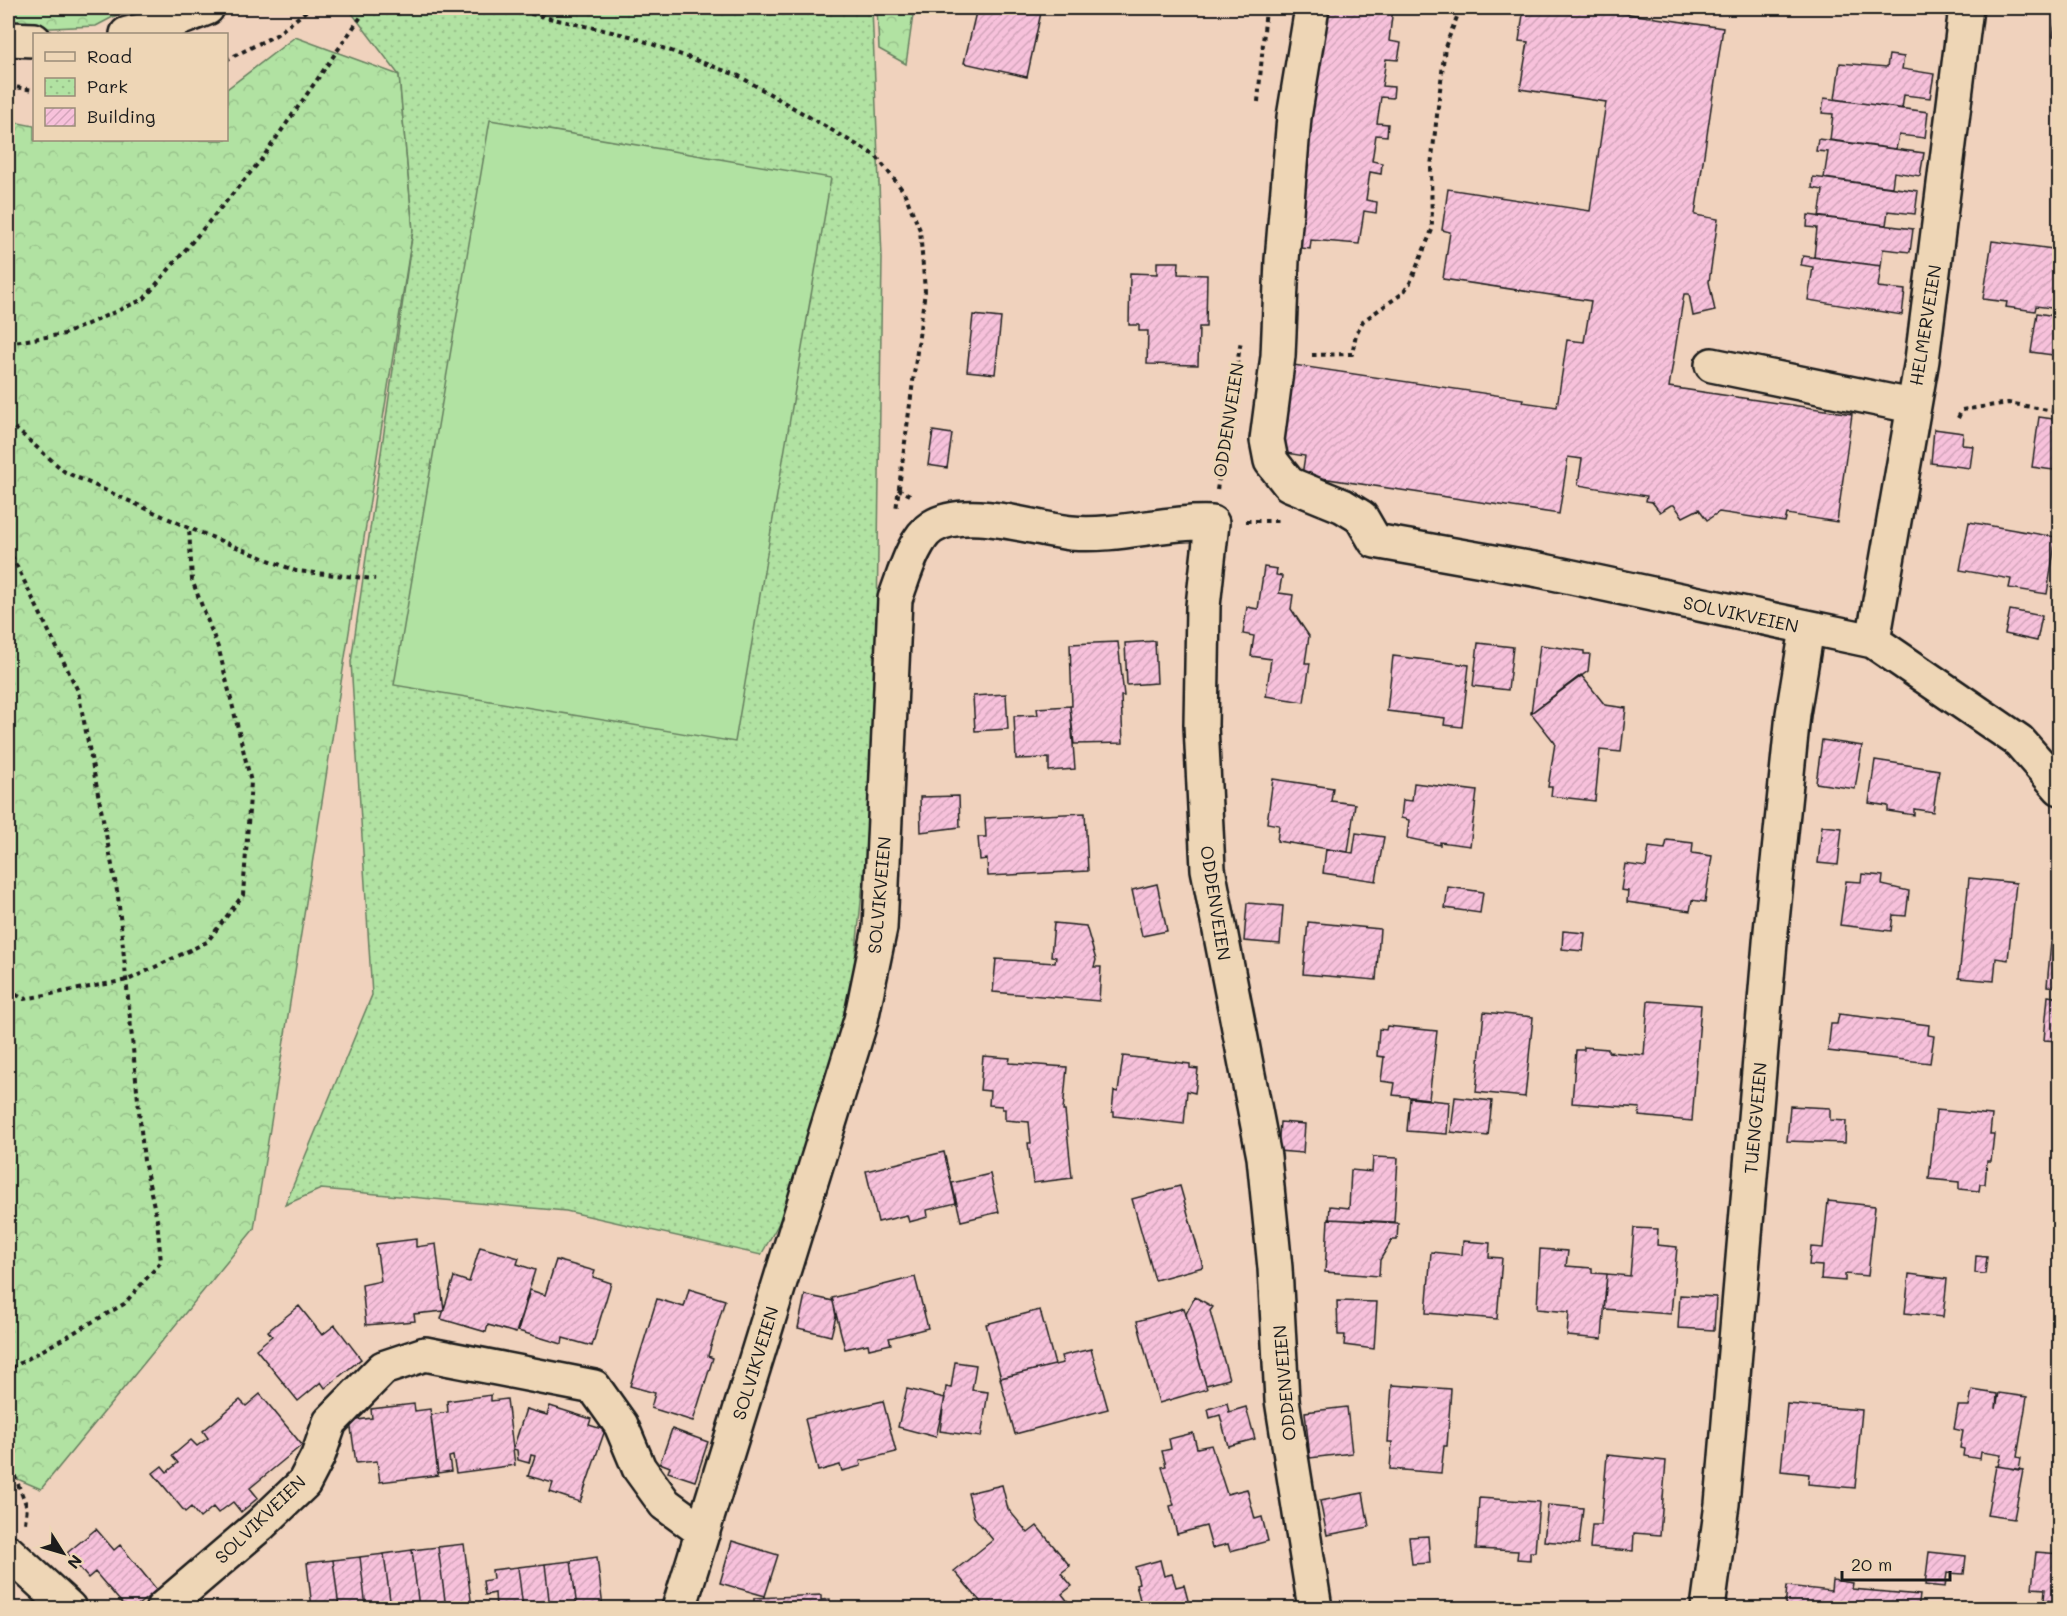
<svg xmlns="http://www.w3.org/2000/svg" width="2067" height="1616" viewBox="0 0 2067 1616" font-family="Mali,sans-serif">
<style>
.forest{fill:url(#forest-crowns);stroke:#667f5f;stroke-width:1.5}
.park{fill:url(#park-dots);stroke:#667f5f;stroke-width:1.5}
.garden{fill:#b1e2a2;stroke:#667f5f;stroke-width:1.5}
.building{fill:url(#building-hatch);stroke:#1c1c1c;stroke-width:1.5}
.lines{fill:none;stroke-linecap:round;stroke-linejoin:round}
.minor-casing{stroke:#1c1c1c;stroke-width:38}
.path{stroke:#1c1c1c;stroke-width:4;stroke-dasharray:4.5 4.5;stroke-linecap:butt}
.minor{stroke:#eed6b6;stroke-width:33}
.labels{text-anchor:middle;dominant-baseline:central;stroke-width:6;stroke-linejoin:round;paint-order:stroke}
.street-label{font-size:18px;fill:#1c1c1c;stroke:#eed6b6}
</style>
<defs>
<pattern id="forest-crowns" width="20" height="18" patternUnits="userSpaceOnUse" patternTransform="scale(1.5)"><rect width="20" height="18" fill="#b1e2a2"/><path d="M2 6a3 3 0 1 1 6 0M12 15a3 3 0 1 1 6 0" fill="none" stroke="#98c18b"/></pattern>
<pattern id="park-dots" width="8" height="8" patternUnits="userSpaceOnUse" patternTransform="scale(1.5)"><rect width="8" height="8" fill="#b1e2a2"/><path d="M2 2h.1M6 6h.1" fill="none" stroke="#98c18b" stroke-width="1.8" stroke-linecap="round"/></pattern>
<pattern id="building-hatch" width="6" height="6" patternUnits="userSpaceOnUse" patternTransform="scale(1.5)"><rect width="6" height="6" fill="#f7c1db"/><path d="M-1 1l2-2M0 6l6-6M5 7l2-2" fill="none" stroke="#d3a5bb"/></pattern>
</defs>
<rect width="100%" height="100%" fill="#f0d2bd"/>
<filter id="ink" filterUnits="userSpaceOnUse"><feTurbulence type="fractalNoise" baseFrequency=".0167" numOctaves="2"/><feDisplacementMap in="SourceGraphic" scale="12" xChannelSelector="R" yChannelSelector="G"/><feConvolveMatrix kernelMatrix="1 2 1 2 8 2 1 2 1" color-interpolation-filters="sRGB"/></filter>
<g filter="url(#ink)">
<path class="forest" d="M8,8H130L96,26L8,30Z
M877,8H914L906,64L879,49Z
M295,37L399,75L413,230L254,1229L41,1489L8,1475V121L34,126V140H226L227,89Z"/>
<path class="park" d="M348,8H872L882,258L875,767L848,1027L784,1214L761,1255L566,1211L321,1189L285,1205L372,995L351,662L413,230L399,75Z"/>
<path class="garden" d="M490,120L831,178L735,742L394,685Z"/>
<path class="building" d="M977,8H1042L1027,77L964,63Z
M1325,8H1393L1389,41L1401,43L1398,60L1386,59L1382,86L1394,87L1393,98L1381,97L1377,123L1388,124L1387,136L1376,135L1372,161L1382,163L1381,174L1370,172L1366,200L1377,202L1376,213L1364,211L1359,244L1311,240L1310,249L1293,247Z
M1524,8H1589L1723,28L1695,215L1718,219L1709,282L1715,311L1693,316L1689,294H1684L1669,387L1852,414L1837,522L1787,514L1785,522L1719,512L1707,520L1699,509L1683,517L1674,505H1671L1660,512L1652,502L1646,501L1647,496L1578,485L1582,459L1568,457L1559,514L1302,475L1305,456L1274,451L1287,364L1523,399L1522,402L1557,407L1567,340L1584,342L1591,301L1443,279L1450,232L1442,230L1448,189L1590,211L1606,102L1520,89L1528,42L1519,41Z
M2057,11L2060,12V37L2053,36Z
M1889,55L1904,57L1902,69L1934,74L1930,98L1904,95L1902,109L1835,99L1840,63L1887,67Z
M1824,98L1928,112L1925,138L1899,135L1896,149L1830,140L1833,114L1822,113Z
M1818,139L1924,153L1920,176L1894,172L1892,187L1824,178L1828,152L1816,151Z
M1813,177L1918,191L1915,214L1888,211L1886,225L1819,217L1823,190L1812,188Z
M1808,215L1913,229L1910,252L1883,249L1881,266L1814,257L1817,228L1807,227Z
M1992,241L2060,250L2059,309L2036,306L2035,311L2006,307L2007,302L1983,299Z
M1803,256L1881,266L1878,287L1905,290L1902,315L1808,300L1813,267L1801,265Z
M1157,262H1179L1178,274L1207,275L1206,327H1199L1198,365L1147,364L1148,331H1139V325H1129L1130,273L1157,274Z
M2037,313L2060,317V356L2031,352Z
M973,315L1001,318L995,374L967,371Z
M2039,417L2060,420V471L2032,467Z
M1934,429L1963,433L1962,445L1973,446L1970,468L1931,463Z
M933,431L952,434L947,468L928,465Z
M1969,522L2056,537L2047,594L2009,588L2011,579L1960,570Z
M1264,567L1277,569L1276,575L1282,576L1279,593L1293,595L1291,609L1309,636L1305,663H1310L1304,702L1266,696L1271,659L1251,656L1254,636L1243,634L1247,607L1258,609Z
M2010,610L2042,616L2037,641L2005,634Z
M1155,641L1157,683L1127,685L1125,643Z
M1118,642L1124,696H1121L1123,743L1074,744L1070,706H1072L1070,644Z
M1478,643L1513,647L1508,690L1473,686Z
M1540,645L1584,651V654H1590L1588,671L1531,713Z
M1393,656L1469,665L1462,727L1444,725L1445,718L1387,711Z
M1581,675L1605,705L1626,708L1621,752L1600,750L1595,801L1551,796L1552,787H1548L1555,743L1531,713Z
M1006,694L1008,729L975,731L973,696Z
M1070,706L1075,769L1049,771V758L1016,759L1014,716L1038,715L1037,708Z
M1822,740L1862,746L1855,789L1816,783Z
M1875,760L1939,770L1933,812L1914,809V815L1888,811V806L1869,803Z
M1273,779L1333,788L1331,801L1355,804L1348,852L1277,841L1279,825L1267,823Z
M1414,783L1477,791L1470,846L1440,842V845L1407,838L1409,820L1401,818L1403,800L1412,801Z
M959,796L960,827L921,832L920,797Z
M1085,813L1088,871L988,876L987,859L980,860L978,837H986L985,818Z
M1822,826L1842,828L1838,865L1818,863Z
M1356,833L1384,837L1376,881L1323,873L1326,849L1353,853Z
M1667,840L1693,843L1692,853L1712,856L1705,902L1692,900L1690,911L1627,902L1628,891L1621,890L1625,864L1646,867L1649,847L1665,849Z
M1862,874L1883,876L1882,885L1909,891L1906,916L1893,915L1891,931L1840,925L1846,881L1861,882Z
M1969,878L2016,883L2008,960L1996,958L1994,981L1959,978Z
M1157,884L1167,931L1142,936L1132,890Z
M1448,887L1483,892L1480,913L1445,908Z
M1247,903L1283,906L1280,944L1244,941Z
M1308,922L1380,929L1376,980L1303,974Z
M1054,923L1086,926L1096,960L1094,967H1101L1099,1001L993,992L996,959L1055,963L1056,957L1051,956Z
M1563,931L1585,933L1583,951L1562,949Z
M2051,942H2060V987L2047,986Z
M2048,996L2060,998V1041L2044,1040Z
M1648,1001L1701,1005L1692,1121L1639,1116L1640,1108L1572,1103L1576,1050H1584V1047L1608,1049V1052L1644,1055Z
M1484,1012L1533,1017L1525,1097L1476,1092Z
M1839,1014L1929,1025L1928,1035L1934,1036L1930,1063L1828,1051L1831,1024H1837Z
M1387,1026L1437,1031L1429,1099L1393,1095L1395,1083L1381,1081L1384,1057L1377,1056L1379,1029L1386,1030Z
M983,1056L1010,1058L1009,1063L1067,1067L1063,1111H1065L1072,1178L1033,1183L1028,1143H1031L1029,1122L1005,1120V1109H1002V1106L989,1105L990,1091L980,1090Z
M1123,1056L1190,1064V1068L1198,1069L1195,1093L1187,1091L1184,1124L1114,1116V1112H1112L1114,1091L1118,1092Z
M1455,1097L1492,1101L1488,1136L1451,1132Z
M1410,1098L1449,1102L1447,1134L1407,1131Z
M1790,1106L1830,1108V1120L1846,1121L1845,1143L1787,1141Z
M1936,1110L1992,1115L1990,1134H1994L1991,1161H1987L1985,1184H1980L1979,1191L1959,1189V1182L1929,1179Z
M1280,1122L1305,1124L1303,1153L1278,1151Z
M944,1152L956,1203L927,1210L928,1217L909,1222L907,1215L878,1222L866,1171Z
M1373,1157L1398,1158L1394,1222L1329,1219L1330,1206L1349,1208L1351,1170L1372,1172Z
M990,1174L999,1212L961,1221L952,1183Z
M1180,1186L1203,1267L1155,1280L1132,1199Z
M1828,1201L1875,1206L1868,1276L1845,1274V1281L1821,1279L1822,1266L1809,1265L1811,1247L1823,1248Z
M1328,1219L1398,1223L1397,1240H1392L1380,1260L1379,1276L1325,1272Z
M1634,1228L1658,1229L1657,1245L1677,1247L1671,1314L1604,1309L1607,1274L1630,1276Z
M416,1239V1247L436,1244L444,1311L414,1314L415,1321L366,1325L362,1285L381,1281L376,1244Z
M1463,1241L1490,1243L1489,1257L1502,1258L1497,1319L1426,1313L1431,1252L1462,1255Z
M480,1247L519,1258L517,1264L535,1270L516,1333L488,1325L486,1332L441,1319L454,1277L469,1282Z
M1540,1249L1568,1251L1566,1266L1592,1268V1273L1607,1274L1602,1339L1567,1336L1569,1312L1537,1309Z
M1976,1256L1987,1257L1985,1274L1975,1273Z
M556,1260L595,1271L593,1277L611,1283L592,1346L563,1338L562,1344L518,1331L530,1290L545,1295Z
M1909,1274L1947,1279L1943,1317L1905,1313Z
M915,1277L928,1328L889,1338L891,1344L869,1349L868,1344L845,1349L832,1298Z
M689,1289L725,1300L708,1356L713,1358L693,1421L651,1408L655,1393L630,1386L657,1299L684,1307Z
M805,1295L833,1301L836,1316L831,1336L798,1328Z
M1680,1295L1716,1297L1714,1330L1678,1328Z
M1195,1297L1213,1307L1210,1311L1229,1379L1206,1385L1186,1314Z
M1337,1301L1377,1302L1374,1349L1344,1345L1345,1335H1338Z
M299,1306L322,1335L335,1325L361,1359L325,1388L321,1382L298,1401L256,1349L272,1336L268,1331Z
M1184,1308L1207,1389L1159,1403L1137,1321Z
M1040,1310L1055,1365L1001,1378L986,1324Z
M1091,1349L1108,1409L1015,1434L1000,1378L1063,1363L1061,1356Z
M955,1362L976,1365L972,1390L988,1392L981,1437L940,1431L946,1387L951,1388Z
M1392,1385L1451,1389L1447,1446H1444L1441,1473L1390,1469L1392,1442H1388Z
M907,1389L945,1398L936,1437L898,1427Z
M1972,1390L1997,1394L1996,1409L1999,1393L2027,1397L2017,1457L2021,1458L2019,1470L1998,1466L2001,1455L1981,1452L1980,1459L1963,1456L1964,1449L1960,1448L1963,1431L1954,1429L1958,1406H1969Z
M260,1394L302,1445L250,1488L258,1498L241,1512L233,1502L218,1513L213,1507L200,1518L191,1507L185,1512L153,1473L162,1466L167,1472L178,1463L172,1456L191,1440L197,1446L208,1438L203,1431L240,1400L246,1406Z
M491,1395V1401L507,1399L515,1465L456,1473L453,1456L449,1457L451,1471L438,1473L431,1415L448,1412L447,1401Z
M883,1401L896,1452L860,1461L861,1466L842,1471L840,1465L818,1471L805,1419Z
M1227,1403L1229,1412L1246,1407L1255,1439L1228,1446L1220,1415L1210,1418L1208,1409Z
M414,1404L415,1411L430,1409L438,1475L380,1482L377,1461L356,1463L350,1421L372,1418L371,1409Z
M1787,1404L1862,1410L1855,1488L1808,1484L1809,1474L1781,1471Z
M550,1406L591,1419L589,1425L605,1430L580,1502L550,1492L553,1483L528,1476L535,1456L531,1455L529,1463L518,1460L517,1450L513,1449L526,1409L547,1415Z
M1347,1407L1352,1453L1310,1458L1305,1412Z
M672,1429L708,1442L695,1481L668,1472L670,1467L660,1463Z
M1193,1433L1197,1448L1211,1445L1227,1494L1247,1489L1255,1519L1262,1517L1268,1541L1230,1551L1228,1544L1212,1548L1206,1526L1177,1534L1170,1506L1174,1505L1162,1467L1166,1466L1162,1451L1171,1449L1169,1439Z
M1607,1455L1666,1461L1660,1535L1634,1533L1633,1551L1590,1548L1592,1525H1601Z
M1996,1466L2023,1470L2014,1519L1987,1515Z
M1002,1485L1008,1509L1028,1533L1037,1526L1070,1566L1061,1573L1072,1586L1062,1594L1073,1608H986L954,1571L993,1540L974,1517L968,1493Z
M1363,1493L1369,1527L1327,1535L1320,1501Z
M1479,1498L1539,1502L1535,1552H1530V1560L1517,1559L1518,1551L1476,1549Z
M1548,1505L1583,1508L1579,1544L1544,1541Z
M96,1529L114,1550L120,1545L157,1590L134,1608H126L95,1572L88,1578L67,1553Z
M1428,1536L1430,1563L1412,1564L1409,1537Z
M732,1541L778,1555L765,1596L720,1583Z
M464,1544L472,1608H446L438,1547Z
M438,1547L446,1608H419L412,1550Z
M412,1550L419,1608H391L384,1554Z
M1929,1552L1966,1556L1964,1574L1947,1573L1945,1587L1925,1585Z
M2036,1552L2060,1554V1602L2044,1600L2045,1589L2032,1588Z
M384,1554L391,1608H366L360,1557Z
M360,1557L366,1608H339L333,1560Z
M597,1557L603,1608H577L571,1561Z
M333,1560L339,1608H312L307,1563Z
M1160,1560L1164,1576L1172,1574L1176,1587L1184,1585L1190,1608H1142L1136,1584L1139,1583L1135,1567Z
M571,1561L577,1608H550L545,1564Z
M545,1564L550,1608H523L518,1567Z
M518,1567L523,1608H496L495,1593L485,1595L483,1581L493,1579L492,1570Z
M1832,1580L1853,1583L1852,1589L1920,1595L1918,1608H1785L1787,1586L1831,1591Z
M821,1595V1600L830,1599L831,1608H745V1603H754V1598Z
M1489,1604L1513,1605L1512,1608H1489Z"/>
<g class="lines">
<g class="minor-casing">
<path id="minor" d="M1312,8L1294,117L1282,260L1278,356L1267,440L1271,461L1289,484L1343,506L1361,517L1375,541L1539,570L1873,641L2019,741L2060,788
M127,34L158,27L207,8
M8,39L34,40
M1712,365L1912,406
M1873,641L1922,360L1966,8
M8,1552L69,1608
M163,1608L260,1525L304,1483L318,1456L330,1422L383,1368L425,1354L594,1387L621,1425L639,1468L665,1504L703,1532
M679,1608L861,1020L880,928L895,599C903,579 913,539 932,527C968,505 1032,529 1071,533C1119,537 1165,521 1212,523L1203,606L1201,725L1208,869L1264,1157L1275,1268L1282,1400L1315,1608
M1708,1608L1722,1504L1771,931L1793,714L1807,629"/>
</g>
<path class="path" d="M504,8L630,36L739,76L876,156L904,192L920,230L925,291L896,510
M226,60L276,35L310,8
M8,86L34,90
M1258,102L1266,8
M8,343L65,334L144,299L261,160L367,8
M1312,355L1352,354L1356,334L1363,321L1403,293L1410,283L1432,230L1431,166L1445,47L1457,17L1465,8
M1958,418L1962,410L2008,403L2060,412
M8,422L65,472L189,528L296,571L375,579
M898,489L914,497
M1217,490L1241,340
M1246,521H1280
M8,548L78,691L118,896L144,1161L157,1220L161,1262L124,1304L8,1370
M8,990L24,999L128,980L207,942L243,895L251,782L219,650L192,580L189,528
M8,1459L27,1507L25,1523"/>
<use href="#minor" class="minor"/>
</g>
</g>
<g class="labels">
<g class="street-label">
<text transform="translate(1925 325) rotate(-81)">HELMERVEIEN</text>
<text transform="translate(1228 420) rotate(-81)">ODDENVEIEN</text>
<text transform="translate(1741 614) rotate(12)">SOLVIKVEIEN</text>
<text transform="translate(879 895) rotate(-85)">SOLVIKVEIEN</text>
<text transform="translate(1216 903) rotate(81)">ODDENVEIEN</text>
<text transform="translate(1755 1118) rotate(-85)">TUENGVEIEN</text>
<text transform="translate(755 1363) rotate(-73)">SOLVIKVEIEN</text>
<text transform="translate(1284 1383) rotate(-95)">ODDENVEIEN</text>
<text transform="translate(260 1519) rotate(-44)">SOLVIKVEIEN</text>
</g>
</g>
<rect width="2067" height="1616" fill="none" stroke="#eed6b6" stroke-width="30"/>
<rect x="15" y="15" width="2037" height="1586" fill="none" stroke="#1c1c1c" stroke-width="2" filter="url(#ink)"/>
<rect x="33" y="33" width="195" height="108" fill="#eed6b6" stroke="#9a8c78" stroke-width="1.5"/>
<rect x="45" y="52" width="30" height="9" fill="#eed6b6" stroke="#9a8c78" stroke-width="1.5"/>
<text x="87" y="63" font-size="18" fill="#1c1c1c">Road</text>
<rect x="45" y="78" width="30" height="18" fill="url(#park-dots)" stroke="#9a8c78" stroke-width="1.5"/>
<text x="87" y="93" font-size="18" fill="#1c1c1c">Park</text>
<rect x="45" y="108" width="30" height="18" fill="url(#building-hatch)" stroke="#9a8c78" stroke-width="1.5"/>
<text x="87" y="123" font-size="18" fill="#1c1c1c">Building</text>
<g transform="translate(63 1553) rotate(127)" stroke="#eed6b6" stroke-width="4.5" paint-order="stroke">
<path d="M0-4.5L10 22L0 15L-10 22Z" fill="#1c1c1c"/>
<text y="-9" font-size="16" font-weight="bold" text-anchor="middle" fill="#1c1c1c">N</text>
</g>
<path d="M1842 1571v9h108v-9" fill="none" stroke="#1c1c1c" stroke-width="3"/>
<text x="1851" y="1571" font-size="18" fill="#1c1c1c" stroke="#eed6b6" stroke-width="4.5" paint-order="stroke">20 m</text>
</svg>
